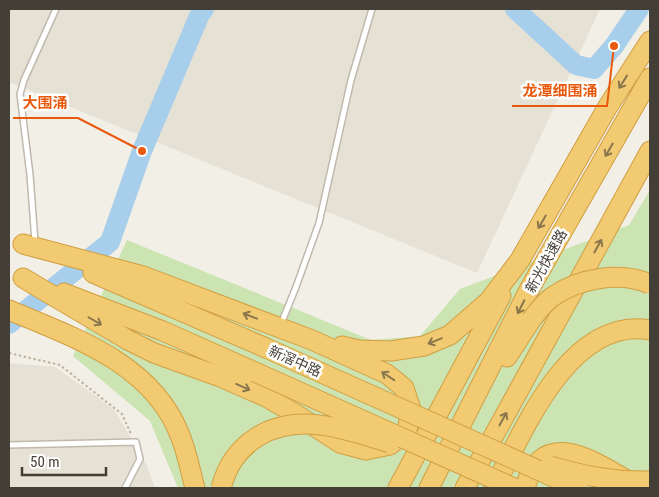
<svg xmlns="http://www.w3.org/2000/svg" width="659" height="497" viewBox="0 0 659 497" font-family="'Roboto Condensed','Noto Sans SC',sans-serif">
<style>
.residential{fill:#e5e1d5}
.green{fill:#cce3b2}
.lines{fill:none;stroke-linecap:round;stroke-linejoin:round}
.river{stroke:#a7ceea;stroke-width:20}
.lane-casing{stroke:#c0b9ad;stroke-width:8}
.highway-casing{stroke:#d19f42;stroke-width:21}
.path{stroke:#bdb29c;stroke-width:2;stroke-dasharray:2.5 2.5;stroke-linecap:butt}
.lane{stroke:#fff;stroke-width:5}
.highway{stroke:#f2ca71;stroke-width:19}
.highway-bridge-casing{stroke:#d19f42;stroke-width:21;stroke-linecap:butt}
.highway-bridge{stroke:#f2ca71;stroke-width:19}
.oneway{stroke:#8a774e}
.labels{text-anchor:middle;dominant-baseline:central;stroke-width:5;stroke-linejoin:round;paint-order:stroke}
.street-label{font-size:14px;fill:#443f36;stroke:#fff}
.leader{fill:none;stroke:#e8590c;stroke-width:2}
.callout-dot{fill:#e8590c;stroke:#fff;stroke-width:2}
.callout-label{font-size:15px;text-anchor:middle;font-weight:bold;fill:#e8590c;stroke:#fff;stroke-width:5;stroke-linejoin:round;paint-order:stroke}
</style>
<rect width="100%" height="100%" fill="#f2efe7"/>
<path class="residential" d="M9,9H600L477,273L9,82Z
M9,363L55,367L114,409L147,466L155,488H9Z"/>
<path class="green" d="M650,190V488H178L150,421L73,356L127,240L371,340L420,336L460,289L629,225Z"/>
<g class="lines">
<path class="river" d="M515,9L576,65L594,69L614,46L639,9
M9,324L110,242L142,151L200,14L204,9"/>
<g class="lane-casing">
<path id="lane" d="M35,242L30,175L20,94L24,80L56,9
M281,324L296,287L319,223L351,80L372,9
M9,445L136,442L140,459L125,488"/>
</g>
<g class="highway-casing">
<path id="highway" d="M93,273L266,348
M23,278L128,340L154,353L218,376L266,397L294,413L340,443L366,450L390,445L407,431L411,409L404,388L387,374L312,340L143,276L23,244
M64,293L163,331L255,372
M9,310C73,337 151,363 179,433C187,451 190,470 195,488
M342,346L359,350L391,351L424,346L450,335L489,301L520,260L607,108L650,41
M507,357L531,320
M398,488L501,296
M429,488L530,288L650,78
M465,488L650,151
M494,488C523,431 570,316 650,330
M525,488C543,425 593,461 630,482"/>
</g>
<path class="path" d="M9,353L60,365L122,414L131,434"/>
<use href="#lane" class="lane"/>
<use href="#highway" class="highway"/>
<g class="highway-bridge-casing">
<path id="highway-bridge" d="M531,320C537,312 544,303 552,297C579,278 620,271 650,284
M266,348L578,488
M255,372L514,488
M550,466C585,476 614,482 650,481
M221,488C227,466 237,450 257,437C299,411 347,430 390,443"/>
</g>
<use href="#highway-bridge" class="highway-bridge"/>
</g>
<defs><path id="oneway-shaft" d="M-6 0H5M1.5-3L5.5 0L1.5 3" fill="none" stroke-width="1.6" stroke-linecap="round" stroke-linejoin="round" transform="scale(1.25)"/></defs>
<g class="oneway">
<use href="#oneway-shaft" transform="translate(623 82) rotate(122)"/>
<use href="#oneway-shaft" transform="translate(609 150) rotate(120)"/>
<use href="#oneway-shaft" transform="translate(542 222) rotate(120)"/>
<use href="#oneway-shaft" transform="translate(598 246) rotate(-61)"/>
<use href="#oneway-shaft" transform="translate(521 307) rotate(117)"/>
<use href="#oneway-shaft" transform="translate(250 316) rotate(-159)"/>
<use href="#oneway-shaft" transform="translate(95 321) rotate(30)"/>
<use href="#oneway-shaft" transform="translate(435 341) rotate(158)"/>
<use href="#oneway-shaft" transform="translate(388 376) rotate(-146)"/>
<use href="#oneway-shaft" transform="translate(243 387) rotate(24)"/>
<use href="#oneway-shaft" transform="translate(503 419) rotate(-61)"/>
</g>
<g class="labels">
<g class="street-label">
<text transform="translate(546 261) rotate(-61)">新光快速路</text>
<text transform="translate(295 361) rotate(24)">新滘中路</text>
</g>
</g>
<path class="leader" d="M614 46L607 106H512M142 151L78 118H13"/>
<g class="callout-dot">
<circle cx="614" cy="46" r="5"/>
<circle cx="142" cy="151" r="5"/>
</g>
<g class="callout-label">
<text x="560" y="96">龙潭细围涌</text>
<text x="45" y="108">大围涌</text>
</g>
<rect width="659" height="497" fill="none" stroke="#443f36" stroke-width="20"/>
<path d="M22 467v8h84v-8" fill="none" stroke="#443f36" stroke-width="2.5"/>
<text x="30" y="467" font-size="15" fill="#443f36" stroke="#ffffff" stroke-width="4" paint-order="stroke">50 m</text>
</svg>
